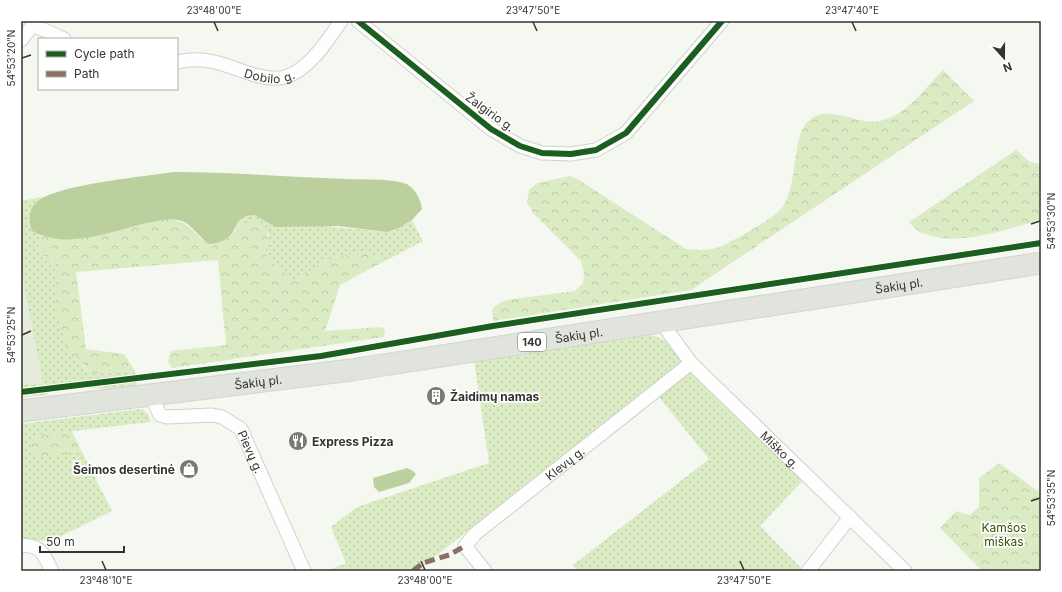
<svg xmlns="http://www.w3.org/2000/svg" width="1062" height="592" viewBox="0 0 1062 592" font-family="Inter,sans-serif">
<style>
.built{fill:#e6ecde}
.grass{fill:url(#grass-dots)}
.forest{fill:url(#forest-crowns)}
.water{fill:#bcd09e}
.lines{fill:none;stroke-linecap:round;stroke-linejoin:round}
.minor-casing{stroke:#d0d3cc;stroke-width:15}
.primary-casing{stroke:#d2d4d0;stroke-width:23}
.minor{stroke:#fdfefd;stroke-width:13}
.primary{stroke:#e0e4dc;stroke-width:21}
.quiet{stroke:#8d6e63;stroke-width:5;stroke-dasharray:10 5;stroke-linecap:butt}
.cycleway-casing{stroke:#fff;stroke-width:8}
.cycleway{stroke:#1b5e20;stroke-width:6}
.ticks{fill:none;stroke:#333530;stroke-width:1.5}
.labels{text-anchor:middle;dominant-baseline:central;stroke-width:3.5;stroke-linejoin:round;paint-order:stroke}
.shield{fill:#fff;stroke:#70726e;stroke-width:1}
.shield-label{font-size:11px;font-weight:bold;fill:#333530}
.street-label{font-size:12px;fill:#333530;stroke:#fff}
.poi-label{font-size:12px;font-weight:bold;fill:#333530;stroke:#fff;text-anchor:start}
.park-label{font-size:12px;fill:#394f00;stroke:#fff}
.neatline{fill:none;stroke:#333530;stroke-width:1.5}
.ticks-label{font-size:10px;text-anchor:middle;fill:#333530}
</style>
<defs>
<pattern id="grass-dots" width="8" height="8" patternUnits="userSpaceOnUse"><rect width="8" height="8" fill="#dbebc4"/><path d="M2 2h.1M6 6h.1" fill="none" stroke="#bccaa9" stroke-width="1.8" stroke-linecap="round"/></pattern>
<pattern id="forest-crowns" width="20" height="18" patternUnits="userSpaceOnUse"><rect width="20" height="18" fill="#dbebc4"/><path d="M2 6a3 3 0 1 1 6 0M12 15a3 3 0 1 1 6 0" fill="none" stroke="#bccaa9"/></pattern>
</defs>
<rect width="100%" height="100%" fill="#f4f8f0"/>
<path class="built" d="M21,271L43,383L21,384Z"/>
<path class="grass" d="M48,196C33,204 25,214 32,231L42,236L39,241L38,253L51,259L58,269L83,367L88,374L135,371L137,386L117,389L84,388L48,392L47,395L21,398V384L43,383L21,271V201Z
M255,215L263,220L387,232L399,228L412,220L423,241L383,262C381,260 378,257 376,256C363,249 326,258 315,267C306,273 306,277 294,280L271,262L265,252L269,233L244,223L235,230L238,221L245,216Z
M650,335L665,340L713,392L803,480L760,526L801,568L799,571H577L573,565L709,459L650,386L417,571H326L346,563L331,527L357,507L489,463L474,360Z
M141,409C148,412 150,415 150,422L40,435L31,444L35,454L75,452L80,448L112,511L51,541L21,540V424Z"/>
<path class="forest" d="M943,70L974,101L691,290L493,321L492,309L498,304L506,300L575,291L583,283L584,273L581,261L533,213L527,202L529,190L537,183L570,176L579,180L686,249C698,250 708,251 719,247C728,244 771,219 777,213C781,210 785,203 787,198C796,179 794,140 805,125C824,99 857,127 880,121C906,116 925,88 943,70Z
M1016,150L1030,162L1041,164V220C1005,229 956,249 920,232C916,230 912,225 909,222Z
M165,219C185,220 189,226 202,240L235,231L244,223L256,220C272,228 268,238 265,253L271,262L294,280C306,277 305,273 315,267C326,258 363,249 376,256C378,257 381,260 383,262L340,285L325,331L381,327L385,331L384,337L172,368L168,361L171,351L226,345L218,260L76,272L86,349L124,354L135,371L88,374L80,358L68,356C63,332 48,292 58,269L51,259L38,253L39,241L42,236L68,239Z
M72,431L80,448C69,457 48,457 35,454L31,444L40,435Z
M999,463L1041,493V571H982L940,528L956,511L970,515L979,507V478Z"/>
<path class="water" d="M173,172C231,172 288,177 346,179C365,180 385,178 404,183C414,186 421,199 422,209L412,220L399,228L387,232L338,226L275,227L255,215L246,216L238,221C233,236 225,243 209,244C198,237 191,222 178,220C169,218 159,221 151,222C113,230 69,251 32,231C28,220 28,209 38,201C60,184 143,177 173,172Z
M407,468L413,471L416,474L409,483L379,492L374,487L373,478Z"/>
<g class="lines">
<g class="minor-casing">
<g id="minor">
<path d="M358,21L491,129L520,146L542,153L571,154L596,150L626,133L722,21"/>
<path d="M33,25L64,39"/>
<path d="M21,40L36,21"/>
<path id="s1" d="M177,62C200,57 215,61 237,69C250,74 271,81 285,77C309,70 328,40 341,21"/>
<path id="s2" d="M661,322L691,363L905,571"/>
<path id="s3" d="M153,395L155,404L160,415L167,417L212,415L222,417L241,429L304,571"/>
<path d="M21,545C43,546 43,554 52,571"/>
<path id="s4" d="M485,571L465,546L475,534L691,363"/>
<path d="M808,571L850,517"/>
</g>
</g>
<g class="primary-casing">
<g id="primary">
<path id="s5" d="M21,411L351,370L1041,263"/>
</g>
</g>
<use href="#minor" class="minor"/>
<use href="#primary" class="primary"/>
<path class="quiet" d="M413,571L423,563L449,555L465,546"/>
<g class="cycleway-casing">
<path id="cycleway" d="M358,21L491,129L520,146L542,153L571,154L596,150L626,133L722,21
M21,392L321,356L493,326L1041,243"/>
</g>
<use href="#cycleway" class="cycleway"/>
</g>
<path class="ticks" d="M214,22L218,31M533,22L537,31M852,22L856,31M22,58L31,55M1031,224L1040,221M22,335L31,331M1031,501L1040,498M102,561L106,570M421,561L425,570M740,561L744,570"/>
<defs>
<g id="building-disc" transform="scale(1)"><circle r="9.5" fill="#777973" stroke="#fff"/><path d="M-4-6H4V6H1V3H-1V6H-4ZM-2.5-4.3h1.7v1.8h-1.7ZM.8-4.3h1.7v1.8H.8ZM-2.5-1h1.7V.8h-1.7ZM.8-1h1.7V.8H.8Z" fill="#fff"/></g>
<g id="restaurant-disc" transform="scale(1)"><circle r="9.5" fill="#777973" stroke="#fff"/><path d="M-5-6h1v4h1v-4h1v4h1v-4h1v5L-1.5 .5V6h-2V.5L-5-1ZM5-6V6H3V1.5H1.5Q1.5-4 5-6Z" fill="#fff"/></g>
<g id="shop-disc" transform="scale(1)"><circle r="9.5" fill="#777973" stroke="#fff"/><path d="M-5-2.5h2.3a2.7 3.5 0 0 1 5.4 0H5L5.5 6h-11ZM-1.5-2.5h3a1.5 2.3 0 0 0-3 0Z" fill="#fff"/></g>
</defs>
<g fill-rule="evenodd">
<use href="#building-disc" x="436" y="396"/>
<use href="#restaurant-disc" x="298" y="441"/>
<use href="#shop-disc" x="189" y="469"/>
</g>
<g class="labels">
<rect class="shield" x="518" y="333" width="28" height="18" rx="3"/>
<g class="shield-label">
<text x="532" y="342">140</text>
</g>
<g class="street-label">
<text stroke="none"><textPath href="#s1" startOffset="95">Dobilo g.</textPath></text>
<text transform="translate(490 112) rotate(36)">Žalgirio g.</text>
<text stroke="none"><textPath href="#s5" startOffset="887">Šakių pl.</textPath></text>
<text stroke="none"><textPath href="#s5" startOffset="563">Šakių pl.</textPath></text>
<text stroke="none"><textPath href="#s5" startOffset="239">Šakių pl.</textPath></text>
<text stroke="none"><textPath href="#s2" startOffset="175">Miško g.</textPath></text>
<text stroke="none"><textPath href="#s3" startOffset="131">Pievų g.</textPath></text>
<text stroke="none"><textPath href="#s4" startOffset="162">Klevų g.</textPath></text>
</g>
<g class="poi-label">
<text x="450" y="396">Žaidimų namas</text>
<text x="312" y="441">Express Pizza</text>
<text x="175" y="469" text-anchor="end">Šeimos desertinė</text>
</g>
<g class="park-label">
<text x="1004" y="527">Kamšos<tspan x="1004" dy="14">miškas</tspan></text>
</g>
</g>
<rect width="1062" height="592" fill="none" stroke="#ffffff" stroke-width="44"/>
<rect x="38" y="38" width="140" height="52" fill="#ffffff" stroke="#adaeac"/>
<rect x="46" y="51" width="20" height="6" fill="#1b5e20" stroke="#adaeac"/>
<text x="74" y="58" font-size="12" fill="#333530">Cycle path</text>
<rect x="46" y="71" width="20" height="6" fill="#8d6e63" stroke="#adaeac"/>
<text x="74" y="78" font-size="12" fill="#333530">Path</text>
<g transform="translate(1004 58) rotate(159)" stroke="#ffffff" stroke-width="3" paint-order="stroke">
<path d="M0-3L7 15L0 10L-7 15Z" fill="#333530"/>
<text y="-6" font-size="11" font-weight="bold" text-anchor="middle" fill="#333530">N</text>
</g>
<path d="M40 546v6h84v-6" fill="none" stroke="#333530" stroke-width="2"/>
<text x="46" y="546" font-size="12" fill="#333530" stroke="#ffffff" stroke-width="3" paint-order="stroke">50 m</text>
<rect x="22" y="22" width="1018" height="548" class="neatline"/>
<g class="ticks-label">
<text x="214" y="14">23°48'00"E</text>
<text x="533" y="14">23°47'50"E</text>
<text x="852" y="14">23°47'40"E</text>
<text transform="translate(11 58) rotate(-90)" y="4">54°53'20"N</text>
<text transform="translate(1051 221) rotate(-90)" y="4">54°53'30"N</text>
<text transform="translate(11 335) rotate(-90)" y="4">54°53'25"N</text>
<text transform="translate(1051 498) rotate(-90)" y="4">54°53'35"N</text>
<text x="106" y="584">23°48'10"E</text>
<text x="425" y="584">23°48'00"E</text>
<text x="744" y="584">23°47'50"E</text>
</g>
</svg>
